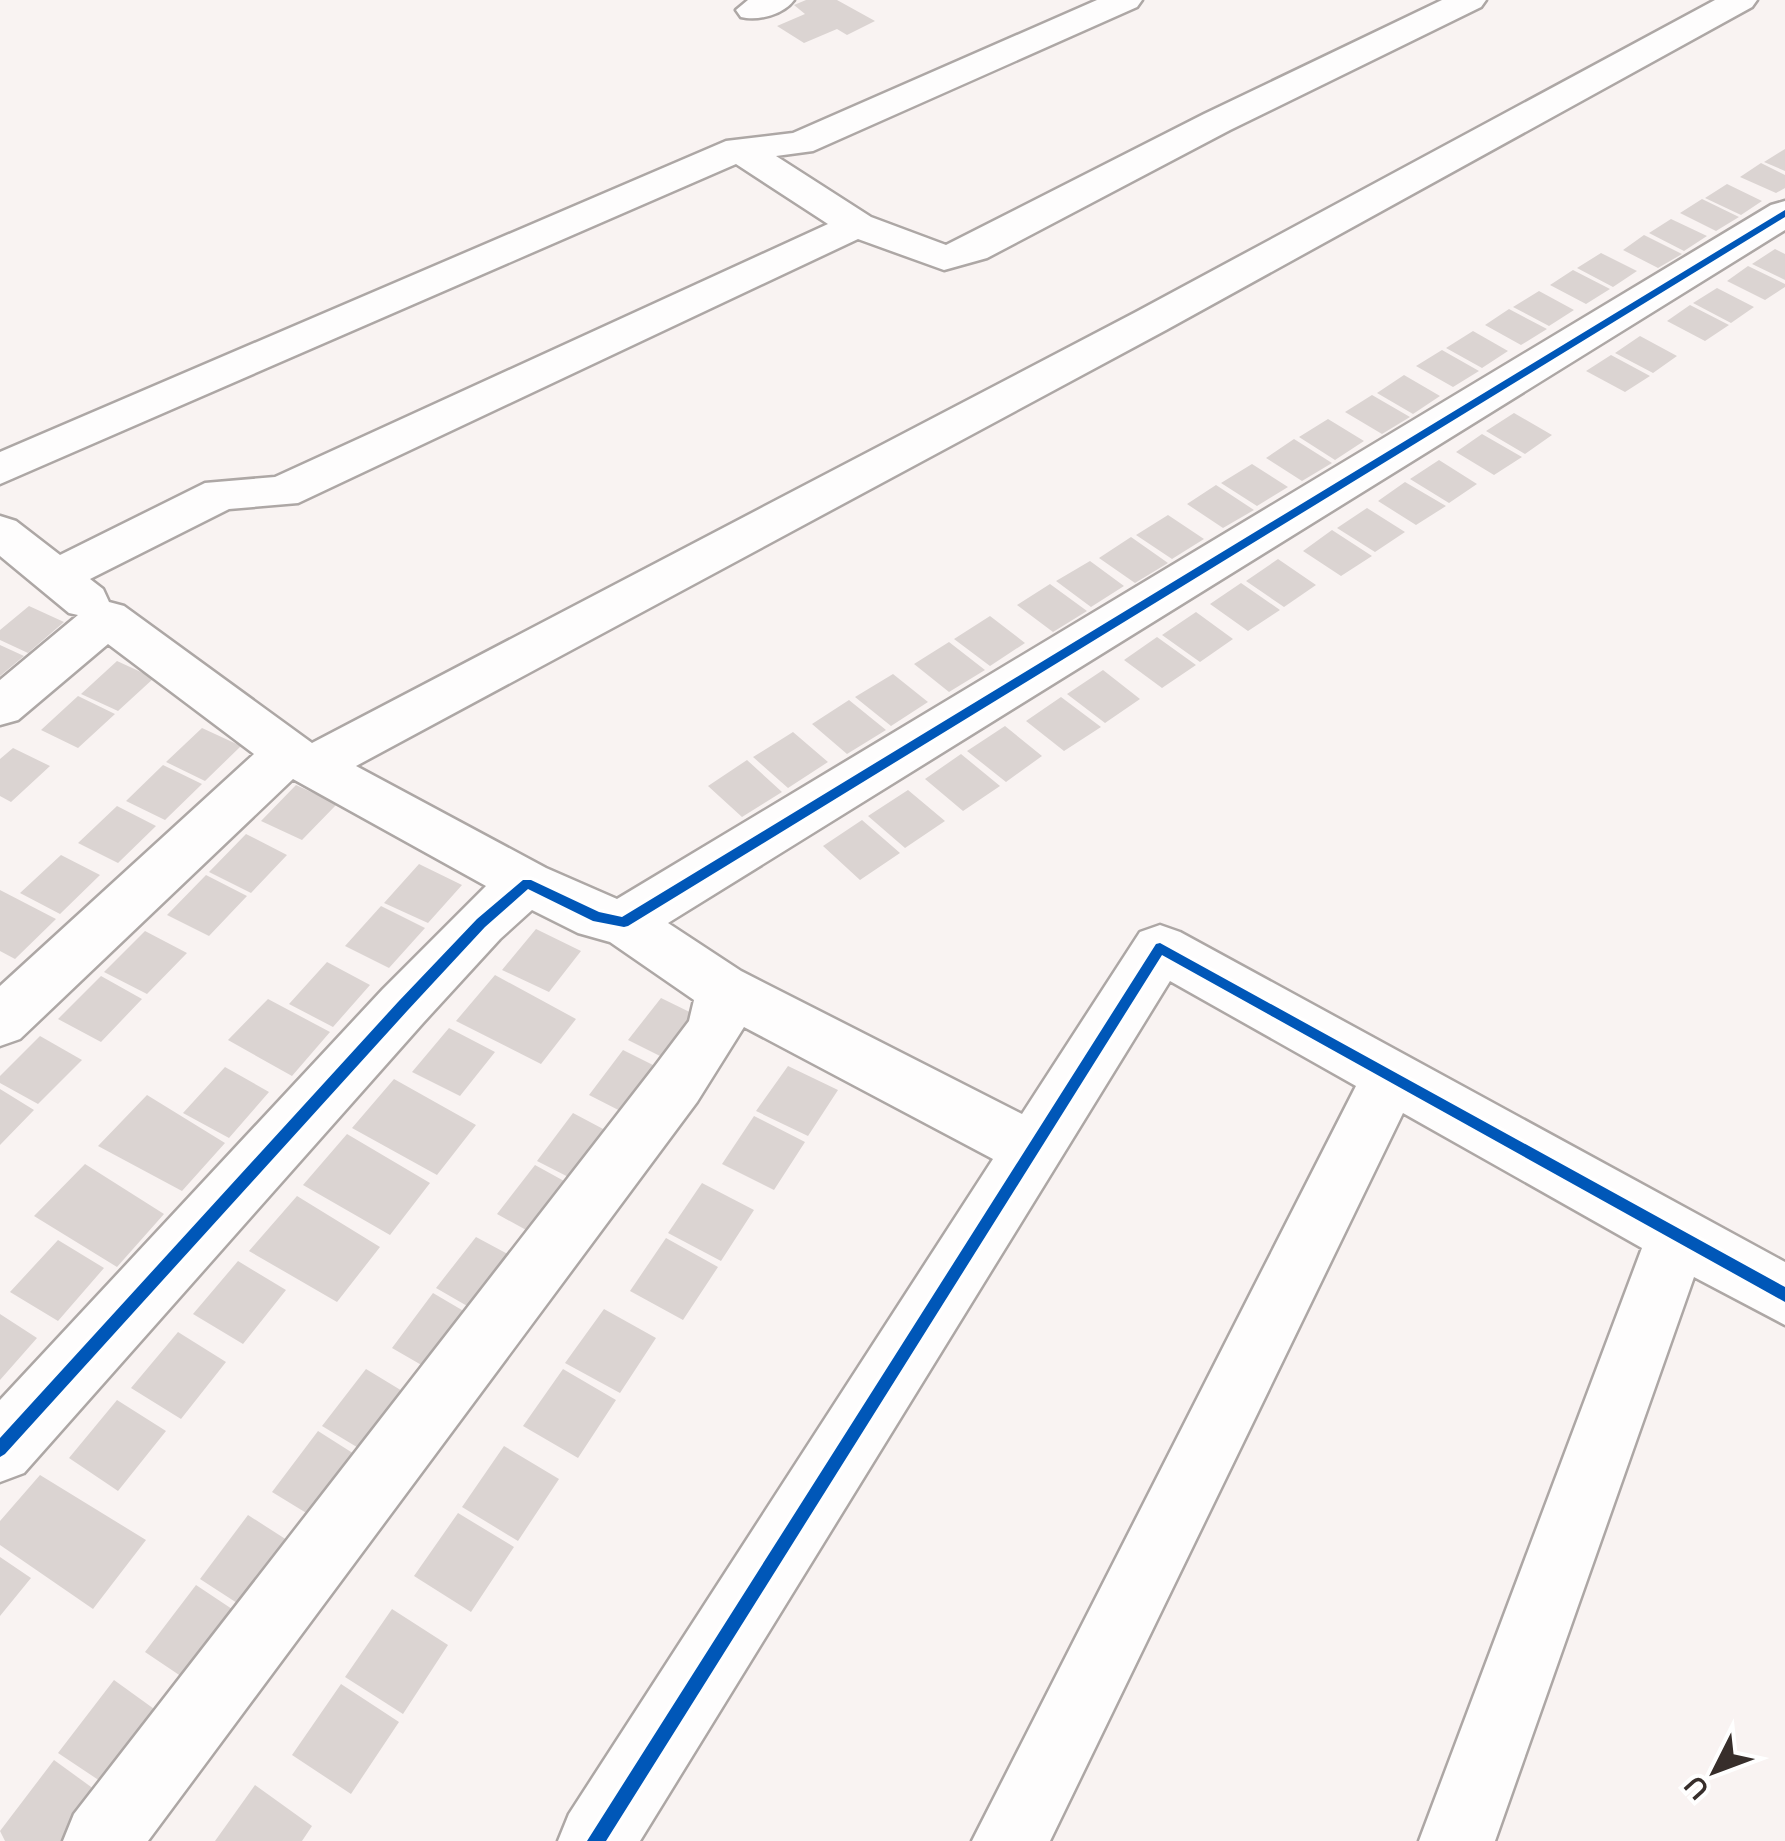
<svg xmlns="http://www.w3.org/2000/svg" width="1785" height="1841" viewBox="0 0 1785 1841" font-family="'Nunito Sans',sans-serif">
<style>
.building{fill:#dbd4d2}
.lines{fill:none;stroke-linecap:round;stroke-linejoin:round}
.street-casing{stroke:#ada7a5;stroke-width:5}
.street{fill:#fefdfd;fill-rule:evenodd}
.cycleway-casing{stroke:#fff;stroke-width:7}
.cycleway{fill:#0057b8;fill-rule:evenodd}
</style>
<rect width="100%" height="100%" fill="#f9f3f2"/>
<path class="building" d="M806,0H837L875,21L847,35L837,29L804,43L777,26L805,14L794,5Z
M1785,149V171L1764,162Z
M1761,163L1785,175V188L1776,193L1740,177Z
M1727,184L1762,201L1741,215L1705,198Z
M1702,199L1739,217L1716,231L1680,213Z
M1671,219L1707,236L1684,251L1649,233Z
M1644,235L1682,254L1658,268L1623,250Z
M1775,249L1785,254V280L1752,264Z
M1601,253L1637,271L1613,287L1577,268Z
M1748,266L1785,284V287L1765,300L1727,281Z
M1573,270L1610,289L1586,304L1550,285Z
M1717,288L1754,307L1731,323L1693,303Z
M1539,291L1574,310L1549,326L1513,307Z
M1690,305L1729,325L1705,341L1667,321Z
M1509,309L1547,329L1521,345L1485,325Z
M1473,331L1508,351L1482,368L1446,348Z
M1640,336L1677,356L1653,373L1615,353Z
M1442,350L1479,371L1453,387L1416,366Z
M1611,355L1650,376L1625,392L1586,371Z
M1404,375L1440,396L1413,414L1377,393Z
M1372,395L1410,417L1382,434L1345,412Z
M1514,413L1552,435L1525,454L1486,431Z
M1328,419L1364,441L1335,460L1299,437Z
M1482,434L1522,457L1494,475L1456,452Z
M1294,439L1332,463L1302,481L1266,458Z
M1439,460L1477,484L1449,503L1410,479Z
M1252,464L1288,487L1257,506L1221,483Z
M1405,482L1446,506L1416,525L1378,501Z
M1216,485L1254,510L1223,528L1187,504Z
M1367,508L1405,532L1375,552L1337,528Z
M1168,515L1204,539L1172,559L1136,535Z
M1332,530L1372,556L1341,576L1303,551Z
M1131,537L1168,563L1135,583L1099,558Z
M1278,559L1316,585L1284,607L1246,581Z
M1090,561L1124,586L1091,607L1056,581Z
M1241,583L1280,610L1248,631L1210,604Z
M1050,584L1087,611L1053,632L1017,605Z
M29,606L64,622L28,653L0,640V630Z
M1196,612L1233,639L1200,662L1162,635Z
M990,616L1025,643L990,666L954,639Z
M1157,637L1196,665L1162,688L1124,660Z
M949,642L985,670L949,692L914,664Z
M0,645L24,656L0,676Z
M117,661L154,678L118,711L81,694Z
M1103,670L1140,699L1105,723L1067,694Z
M893,674L928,702L891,726L855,697Z
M78,696L115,714L78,748L41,730Z
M1061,697L1101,727L1064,751L1026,721Z
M849,700L886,730L847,754L812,724Z
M1005,726L1042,756L1006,782L967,751Z
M202,728L241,746L205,781L166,762Z
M793,732L828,762L788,788L753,757Z
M13,748L50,766L11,802L0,796V759Z
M961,754L1000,786L963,811L925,779Z
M747,760L782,792L742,817L708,786Z
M163,765L202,784L165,820L126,801Z
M296,785L337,804L302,840L261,821Z
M908,790L945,821L905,848L868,816Z
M117,806L156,826L118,863L78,843Z
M862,820L900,853L860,880L823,846Z
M246,834L287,855L251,893L209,872Z
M61,855L100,875L60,914L20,893Z
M419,864L462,885L428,923L384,903Z
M206,875L247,896L209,936L167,915Z
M0,890L56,919L15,959L0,951Z
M381,906L425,928L389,968L345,946Z
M536,929L581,951L549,992L502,970Z
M145,931L187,953L147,994L104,972Z
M327,962L370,985L333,1027L289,1004Z
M495,975L576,1019L541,1064L456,1021Z
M101,976L142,999L101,1042L58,1019Z
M661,998L708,1021L676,1064L628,1040Z
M268,999L330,1032L292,1076L228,1040Z
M449,1028L495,1052L460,1096L412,1072Z
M40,1036L82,1060L38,1104L0,1083V1076Z
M623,1050L671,1074L638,1120L589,1095Z
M788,1066L838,1090L808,1136L756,1111Z
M225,1067L269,1092L229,1138L183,1113Z
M394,1079L476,1125L437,1175L352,1128Z
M0,1089L34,1110L0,1145Z
M147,1095L225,1143L182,1191L98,1146Z
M573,1113L622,1139L588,1187L537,1161Z
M754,1116L805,1142L774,1190L722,1164Z
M347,1134L430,1183L390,1235L303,1185Z
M85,1164L164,1214L117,1267L34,1216Z
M535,1165L584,1192L548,1242L497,1214Z
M702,1183L754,1210L721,1261L668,1233Z
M297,1196L380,1247L337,1302L249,1251Z
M476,1237L526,1264L488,1318L436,1288Z
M666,1238L718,1267L683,1320L630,1291Z
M58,1240L104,1268L58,1321L10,1292Z
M238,1261L286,1290L243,1344L193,1314Z
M433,1293L484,1323L444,1378L392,1348Z
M604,1309L656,1338L620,1393L565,1363Z
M0,1314L37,1338L0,1380Z
M178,1332L226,1362L181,1419L131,1388Z
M366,1369L417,1400L375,1458L322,1426Z
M563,1369L616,1400L578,1458L523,1426Z
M117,1400L166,1431L118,1491L69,1458Z
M318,1431L370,1464L326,1525L272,1492Z
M504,1446L559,1479L518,1541L462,1507Z
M40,1475L146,1540L93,1609L0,1545V1521Z
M458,1513L514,1547L471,1612L414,1576Z
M248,1515L301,1549L254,1614L200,1579Z
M0,1557L31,1578L0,1616Z
M196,1585L250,1621L200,1689L145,1652Z
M392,1609L448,1645L403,1714L345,1677Z
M114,1680L168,1719L115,1791L58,1753Z
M341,1684L399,1722L351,1794L292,1755Z
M54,1760L109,1800L80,1841H5L0,1831Z
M255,1785L312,1826L302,1841H215Z"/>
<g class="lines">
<g class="street-casing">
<path id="street" d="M748,0H794C783,15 758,21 741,17L736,10Z
M1097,0H1142L1137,7L813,151L776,156L871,217L946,245L1204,114L1442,0H1486L1481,7L1230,130L987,258L944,270L858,239L298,503L229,509L90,579L103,589L109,602L124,606L312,743L1136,312L1715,0H1757L1752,7L1166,330L356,766L546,868L617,899L1771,205L1785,201V230L668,923L741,971L1022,1114L1140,932L1160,925L1180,932L1785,1262V1325L1694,1277L1495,1841H1419L1642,1248L1403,1113L1050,1841H972L1356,1086L1170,981L640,1841H558L569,1814L993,1159L744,1027L697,1102L148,1841H63L74,1814L655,1066L689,1021L694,1000L610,942L578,933L532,910L500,939L423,1023L24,1473L0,1482V1400L383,989L486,886L293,779L20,1039L0,1046V986L254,754L108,644L18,720L0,725V680L78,615L69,613L0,556V516L16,521L60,555L205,483L275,477L828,224L736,164L0,484V452L726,141L793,133Z"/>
</g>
<use href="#street" class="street"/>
<g class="cycleway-casing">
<path id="cycleway" d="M1785,210V217L628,926L624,927L593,921L528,889L485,927L408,1010L5,1454L0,1457V1438L398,1002L477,919L523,880H531L599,912L622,917Z
M1160,943L1785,1287V1302L1162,955L606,1841H587L1156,944Z"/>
</g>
<use href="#cycleway" class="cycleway"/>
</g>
<g transform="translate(1715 1771) rotate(228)" stroke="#ffffff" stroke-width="8" paint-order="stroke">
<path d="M0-8L18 38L0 25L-18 38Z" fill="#372e2b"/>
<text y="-15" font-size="28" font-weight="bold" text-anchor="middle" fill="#372e2b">U</text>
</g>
</svg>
